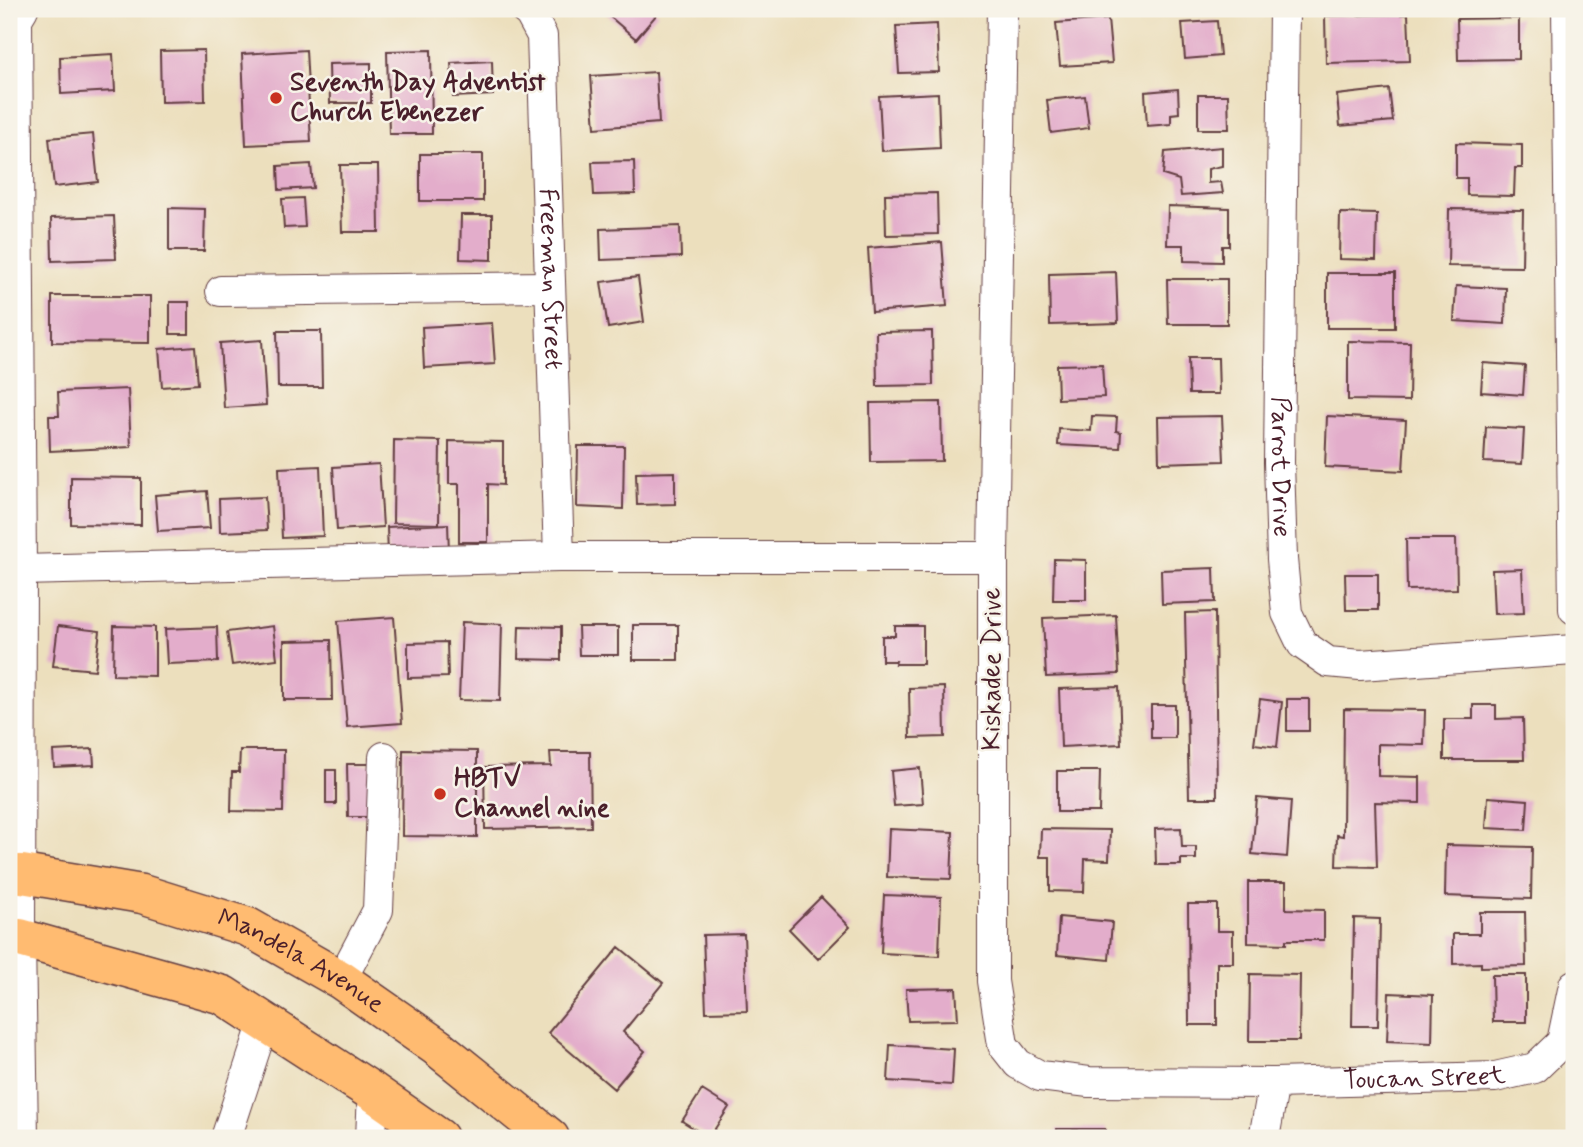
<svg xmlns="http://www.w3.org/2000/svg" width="1583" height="1147" viewBox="0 0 1583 1147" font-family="Mynerve,sans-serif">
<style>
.building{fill:#e3adcb}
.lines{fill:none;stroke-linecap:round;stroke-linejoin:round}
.minor-casing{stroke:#623c41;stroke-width:32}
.major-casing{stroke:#623c41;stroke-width:41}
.minor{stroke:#fff;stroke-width:30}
.major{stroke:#ffbb71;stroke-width:38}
.poi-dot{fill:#c8321e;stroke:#f7f3e8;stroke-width:2.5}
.labels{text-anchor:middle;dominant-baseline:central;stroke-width:5;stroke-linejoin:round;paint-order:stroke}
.poi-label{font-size:26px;font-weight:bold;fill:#4a1f2b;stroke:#f7f3e8;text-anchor:start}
.street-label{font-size:26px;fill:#4a1f2b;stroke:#f7f3e8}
</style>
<rect width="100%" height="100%" fill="#f7f3e8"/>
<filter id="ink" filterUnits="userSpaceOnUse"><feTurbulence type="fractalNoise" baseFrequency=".0143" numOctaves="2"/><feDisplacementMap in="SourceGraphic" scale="14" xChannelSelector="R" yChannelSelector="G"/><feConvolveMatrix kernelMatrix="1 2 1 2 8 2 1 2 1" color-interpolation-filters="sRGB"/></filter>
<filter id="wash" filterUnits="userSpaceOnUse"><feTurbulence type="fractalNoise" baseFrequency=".00686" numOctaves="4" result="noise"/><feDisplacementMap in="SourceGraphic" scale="28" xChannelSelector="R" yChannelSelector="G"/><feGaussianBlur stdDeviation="1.57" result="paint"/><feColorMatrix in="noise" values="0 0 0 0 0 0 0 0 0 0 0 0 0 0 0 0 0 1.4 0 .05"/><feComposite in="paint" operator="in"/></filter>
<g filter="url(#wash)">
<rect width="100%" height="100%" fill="#ecdfbd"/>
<g id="blocks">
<path class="building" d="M601,9H653L658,13L636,39Z
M1408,14L1410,61L1326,63L1325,16Z
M1519,18V59L1458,60L1457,19Z
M1108,19L1112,63L1060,66L1056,23Z
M1217,21L1220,56L1185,59L1182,23Z
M937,24L939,72L899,73L896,26Z
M204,50L205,101L161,102L160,51Z
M306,50L311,142L246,145L242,54Z
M431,50L432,134H389L387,51Z
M113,54L115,91L61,94L60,57Z
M492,61L493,95L453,97L451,63Z
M371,63V103H330L329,64Z
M656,72L659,123L595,128L591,76Z
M1178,89L1179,113L1171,114V124L1147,126L1145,92Z
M1389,89L1393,121L1340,126L1337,95Z
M938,93L940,148L882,151L879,96Z
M1198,95H1228L1229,129H1198Z
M1085,96L1089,128L1051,133L1047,100Z
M93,134L98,182L54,187L49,138Z
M1456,143L1522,145V168H1515L1514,196L1467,195V178H1456Z
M1222,147V166L1208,169V183L1221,182L1223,193L1181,196L1179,180L1163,175L1165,152Z
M420,154H483V201H420Z
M634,161L635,194L594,195L592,162Z
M311,164L313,188L279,190L278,166Z
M340,165H378L379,232H342Z
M937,193L938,234L886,235L885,194Z
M303,198L305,227L284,228L282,199Z
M1168,206L1229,208V246H1222V262L1184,261V245H1167Z
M169,208L205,209L204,251H169Z
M1449,209L1523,210L1522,267L1448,266Z
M1340,213L1377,214L1376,260L1339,259Z
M461,215H492V260L460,259Z
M114,216L116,259L52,261L51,218Z
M680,226L681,257L601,260L600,229Z
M942,242L947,306L872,312L868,248Z
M1116,272L1118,323L1050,325L1049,274Z
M1327,273H1395V328H1327Z
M638,277L644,322L608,328L601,282Z
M1167,279H1227V324H1168Z
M1456,286L1506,288L1505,324L1454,321Z
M52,296H150V343L52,342Z
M170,302H189V334H170Z
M492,323L495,364L424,368L422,327Z
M277,331H321L322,387H278Z
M932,331L933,385L877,386L876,332Z
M262,340L266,405L224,408L220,343Z
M1348,341L1410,342L1409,401L1348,400Z
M195,346L198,384L162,387L159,349Z
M1188,358H1218L1219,394H1189Z
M1483,363L1525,366L1523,395L1481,392Z
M1102,364L1104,397L1058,399L1057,365Z
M128,389L131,447L50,451L49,416H59L58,392Z
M941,402L942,461L871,462L870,403Z
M1092,416L1117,417L1116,431L1121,432L1120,448L1058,445L1059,429L1091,431Z
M1222,416L1224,461L1159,463L1158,417Z
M1327,416L1406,420L1403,471L1325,467Z
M1486,427L1524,429L1522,464L1484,462Z
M394,440L440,441L439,524L393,523Z
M449,441L503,442V485L488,484V542H459V484H449Z
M578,446H624L623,509L577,507Z
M379,464L383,527L337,530L333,467Z
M320,466L323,536L282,538L279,468Z
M675,472V504L637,505L636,473Z
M71,477L141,478V525L71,524Z
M207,491L210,528L158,531L155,495Z
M265,497L267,530L220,532L219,499Z
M448,524L449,552L388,555L387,527Z
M1406,539H1456L1457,589L1407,590Z
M1054,559L1086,560V600H1053Z
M1214,568L1215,602L1162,604L1161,570Z
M1522,569L1524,613L1494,614L1492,570Z
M1345,574H1378V610H1346Z
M1215,612L1217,798H1189L1185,613Z
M1116,615L1119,674L1046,677L1043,618Z
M394,617L402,723L347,727L338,621Z
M462,622L502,624L500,701L459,700Z
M633,625H678V660H633Z
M58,626L100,631L95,670L53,666Z
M114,626L155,627V676L113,675Z
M273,626L277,659L232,665L227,632Z
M519,626L561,627V660L518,659Z
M895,626H923V664H895L896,661H882V636H895Z
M217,627L218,662L167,664L165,629Z
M578,627H618V655H579Z
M331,640L332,700H284V641Z
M447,642L448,677L408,678V643Z
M944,687L945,737L910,738L909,688Z
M1119,687L1121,744L1061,747L1059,689Z
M1260,699L1282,702L1277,747L1254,744Z
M1287,699H1309V731H1287Z
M1151,705H1175V738H1151Z
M1473,705H1496V719L1523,718L1524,760H1444V719H1473Z
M1344,709L1425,710L1424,745L1378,744V776L1420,777V803L1375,802L1377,867L1336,866L1337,835L1343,836Z
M93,749L94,765L54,767L53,751Z
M240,750H284L283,812L231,811L232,772H239Z
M403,750L477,751V837L402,836Z
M550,752H590L591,827L485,829L484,767L551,766Z
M347,764H373L375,817H348Z
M920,768L923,804L894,806L891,771Z
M326,770H336V804H326Z
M1057,771H1100L1099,812H1057Z
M1488,797L1528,800L1526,830L1486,828Z
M1257,798L1291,801L1287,857L1252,854Z
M1181,828L1182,847H1196V859H1181V865H1156L1155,829Z
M889,829L953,832L951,879L887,877Z
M1041,829L1110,830L1109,860L1085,859L1084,892L1050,891V857H1040Z
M1446,845L1532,847L1531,899L1445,896Z
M1248,882H1286V909L1324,910V940H1286V944L1248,943Z
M884,895L941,897L939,956L881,953Z
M821,897L850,927L818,959L789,929Z
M1188,904H1217V931H1233V963H1217V1025H1189Z
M1480,912H1525L1526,966L1481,967V963L1453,964V934H1480Z
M1059,917L1112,922L1109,960L1057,955Z
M1354,918L1380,919L1378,1026H1352Z
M744,934L747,1011L706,1012L703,935Z
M619,947L663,983L623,1032L645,1051L614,1089L548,1033Z
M1250,974L1300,975L1299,1041H1249Z
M1492,975H1526V1022H1493Z
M956,988L958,1020L908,1021L906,989Z
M1389,993L1433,995L1432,1043L1387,1041Z
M890,1045L954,1049L952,1085L888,1081Z
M702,1090L729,1107L709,1138L682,1121Z
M1057,1129H1105V1138H1057Z"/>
</g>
</g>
<g filter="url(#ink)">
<use href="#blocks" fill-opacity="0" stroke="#623c41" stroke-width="2"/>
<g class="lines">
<g class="minor-casing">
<g id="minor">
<path d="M23,9L17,19L21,570L20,938L23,1138"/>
<path id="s1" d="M524,9L530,14L542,36L559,557"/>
<path d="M1002,9L993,557V981L1003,1045L1018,1064L1040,1076L1089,1082L1274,1083"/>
<path id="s2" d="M1284,9L1279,462L1282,559L1287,613L1302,644L1328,662L1360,665L1574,650"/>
<path d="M1567,9L1574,609"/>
<path d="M221,291L550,287"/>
<path d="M21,570L559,557H993"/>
<path d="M341,980L378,910L384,757"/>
<path d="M226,1138L264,1022"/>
<path d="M371,1138L373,1092"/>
<path id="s3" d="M1264,1138L1274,1083L1495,1077L1535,1068L1562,1042L1574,985"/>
</g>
</g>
<g class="major-casing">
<g id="major">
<path id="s4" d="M9,874H22L142,894L248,927L341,980L437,1047L550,1138"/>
<path d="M9,938H20L223,995L373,1092L439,1138"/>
</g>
</g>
<use href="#minor" class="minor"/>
<use href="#major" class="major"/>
</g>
</g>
<g class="poi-dot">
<circle cx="276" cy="98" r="7"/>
<circle cx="440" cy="794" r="7"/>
</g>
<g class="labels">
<g class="poi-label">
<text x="290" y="83">Seventh Day Adventist<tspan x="290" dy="30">Church Ebenezer</tspan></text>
<text x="454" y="779">HBTV<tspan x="454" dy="30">Channel nine</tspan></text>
</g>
<g class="street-label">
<text stroke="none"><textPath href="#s1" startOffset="276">Freeman Street</textPath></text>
<text stroke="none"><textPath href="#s2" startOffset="458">Parrot Drive</textPath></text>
<text transform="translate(993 669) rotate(-90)">Kiskadee Drive</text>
<text stroke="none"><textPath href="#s4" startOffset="308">Mandela Avenue</textPath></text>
<text stroke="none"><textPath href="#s3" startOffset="206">Toucan Street</textPath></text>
</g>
</g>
<rect width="1583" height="1147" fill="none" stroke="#f7f3e8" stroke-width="35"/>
</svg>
